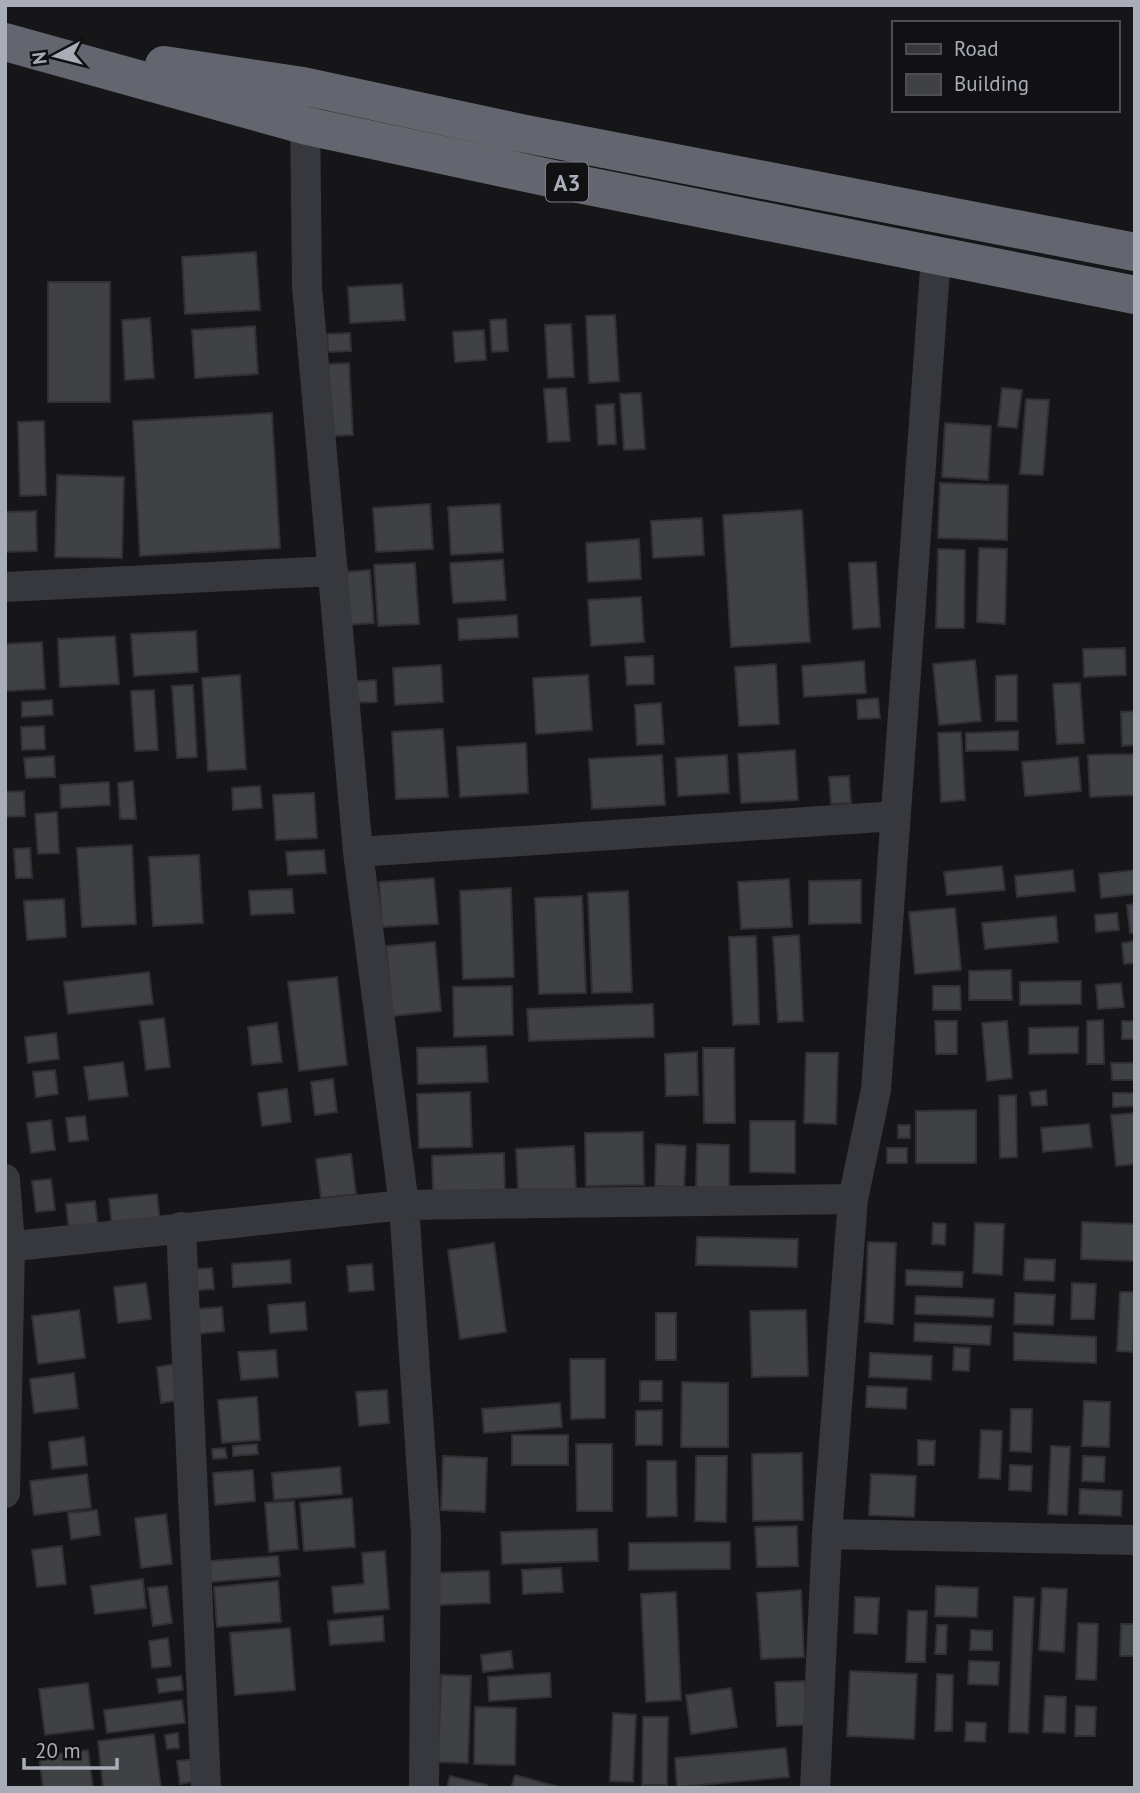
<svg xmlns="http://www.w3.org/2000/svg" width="1140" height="1793" viewBox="0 0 1140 1793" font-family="'PT Sans',sans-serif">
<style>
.building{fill:#404145;stroke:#303034;stroke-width:2}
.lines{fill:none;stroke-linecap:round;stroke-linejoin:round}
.minor{stroke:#37383d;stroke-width:30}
.highway{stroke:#63666e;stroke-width:38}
.labels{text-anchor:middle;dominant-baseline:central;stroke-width:5;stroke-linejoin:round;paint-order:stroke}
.shield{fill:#111113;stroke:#7b7e86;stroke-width:2}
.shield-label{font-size:23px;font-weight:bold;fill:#a8adb8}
</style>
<rect width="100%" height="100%" fill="#161618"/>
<path class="building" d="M256,252L260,310L185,314L182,257Z
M48,282H110V402H48Z
M402,284L405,320L350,323L348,287Z
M615,315L619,381L589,383L586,316Z
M150,318L154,378L125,380L122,320Z
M506,319L508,351L492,352L490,320Z
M571,324L574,377L548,378L545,325Z
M255,326L258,374L195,378L192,330Z
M484,330L486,360L455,362L453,332Z
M350,333L351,351L328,352L327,334Z
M349,363L353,435L332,436L328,364Z
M566,388L570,441L548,442L544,389Z
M1002,388L1022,390L1017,428L998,426Z
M641,393L645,449L624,450L620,394Z
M1026,399L1049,400L1043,475L1020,474Z
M614,404L616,444L598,445L596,405Z
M272,413L280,548L140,556L133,421Z
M44,421L46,495L20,496L18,422Z
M945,423L991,426L988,480L942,477Z
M57,475L124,477L122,558L55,557Z
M940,483L1008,485L1007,540L938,538Z
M430,504L433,549L376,552L373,508Z
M500,504L503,552L451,555L448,507Z
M802,510L810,642L731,647L723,515Z
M36,511L37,551L5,552V512Z
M702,518L704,555L653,558L651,521Z
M639,539L641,579L588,582L586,543Z
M979,548L1007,549L1005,624L977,622Z
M938,549L965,550L964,628H936Z
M503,560L506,600L453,603L450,563Z
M876,562L880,627L853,629L849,563Z
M415,563L419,624L378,626L374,565Z
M370,570L374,623L347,625L344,572Z
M641,597L644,642L591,646L588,600Z
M517,615L518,637L459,640L458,619Z
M196,631L198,672L134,676L131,634Z
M115,636L119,684L60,687L58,639Z
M42,642L45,689L5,691V644Z
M1125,648L1126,675L1084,677L1083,649Z
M653,656L654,684L627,685L625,657Z
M975,660L981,721L939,725L933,664Z
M864,661L866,693L804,697L802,666Z
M776,664L779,724L739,726L735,667Z
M441,665L443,702L395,705L393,668Z
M240,675L246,769L208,771L202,678Z
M588,675L592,730L536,734L533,678Z
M1017,675V721H996V676Z
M376,680L377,702L348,703L347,682Z
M1080,683L1084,743L1057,744L1053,684Z
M193,685L197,757L177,758L172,686Z
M154,690L158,750L135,751L131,691Z
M878,698L880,718L858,719L857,700Z
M52,700L53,715L22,717V702Z
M661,703L664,744L637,745L635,705Z
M1135,711V745L1122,746L1121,712Z
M44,726L45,749L22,750L21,727Z
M443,729L448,797L396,799L392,732Z
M1018,731V750L966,751V733Z
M961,732L965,800L941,802L938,733Z
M526,743L528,793L460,797L457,747Z
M795,750L798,800L741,803L738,754Z
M1135,754V795L1090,797L1088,755Z
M662,755L665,805L592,809L589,759Z
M727,755L729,793L678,796L676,758Z
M54,756L55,777L26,778L24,758Z
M1078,757L1081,791L1025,796L1022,762Z
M849,776L851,803L831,804L829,777Z
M133,781L136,819H120L118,783Z
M109,782L110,805L61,808L60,785Z
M260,786L262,808L233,810L232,788Z
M24,791L25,816L5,817V792Z
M314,793L317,838L276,840L273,795Z
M57,812L59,853L38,854L35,814Z
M132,845L136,924L82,927L77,848Z
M30,848L32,878H16L14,849Z
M324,850L326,873L288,875L286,852Z
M199,855L203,923L153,926L149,857Z
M1002,866L1005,890L947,895L944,872Z
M1073,870L1075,891L1017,897L1015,876Z
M1135,870V894L1101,898L1099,874Z
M434,878L438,924L382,927L379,882Z
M789,879L792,927L741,929L738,882Z
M861,880V923L809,924V881Z
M511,888L514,977L463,979L460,891Z
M292,889L294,913L251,915L249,891Z
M628,891L632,992L592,993L588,893Z
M582,896L586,993L539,994L535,898Z
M64,899L66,937L27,940L24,901Z
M1135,904V933H1130L1127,905Z
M955,908L961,970L915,974L909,912Z
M1117,913L1119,930L1096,932L1095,915Z
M1056,916L1058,942L985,949L982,923Z
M799,935L803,1021L778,1022L773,937Z
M756,936L759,1024L733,1025L729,937Z
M1135,941V963L1124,964L1122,943Z
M435,942L441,1011L393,1016L386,946Z
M1011,970L1012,1000H969V971Z
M149,972L153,1004L68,1014L64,982Z
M337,977L347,1065L299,1071L288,982Z
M1081,981V1004L1020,1005V982Z
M1121,983L1124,1007L1098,1009L1096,985Z
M512,986L513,1035L454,1037L453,987Z
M933,986H960L961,1010H933Z
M653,1004L654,1037L529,1041L527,1009Z
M164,1018L170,1067L146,1070L140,1021Z
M1103,1020L1104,1064H1087V1021Z
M935,1021H957V1054H936Z
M1007,1021L1012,1078L987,1081L982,1023Z
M1122,1021H1135V1039H1122Z
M277,1023L282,1062L252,1065L248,1027Z
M1078,1027V1053L1029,1054V1028Z
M56,1033L59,1059L28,1063L25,1037Z
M486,1046L488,1082L418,1084L417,1048Z
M703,1048H734L735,1123H704Z
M697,1052L698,1095L666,1096L665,1054Z
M806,1053H838L836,1124L804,1123Z
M123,1062L128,1096L89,1100L84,1067Z
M1111,1063H1134V1080H1112Z
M55,1070L58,1094L36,1097L33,1072Z
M333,1079L337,1112L315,1115L311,1082Z
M287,1089L291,1122L262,1126L258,1093Z
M1046,1090L1047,1105L1032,1106L1030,1092Z
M470,1092L472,1147L419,1148L417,1094Z
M1113,1093H1135V1106L1113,1107Z
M1016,1095L1017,1157L1000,1158L999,1096Z
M976,1110V1163H916V1111Z
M1135,1113V1164L1116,1166L1111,1115Z
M85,1116L88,1140L69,1142L66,1118Z
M51,1120L55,1150L31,1153L27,1123Z
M750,1121H795V1173L750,1172Z
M1089,1124L1092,1147L1043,1152L1041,1128Z
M898,1125H910V1138H898Z
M643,1132L644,1185L586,1186L585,1133Z
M656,1144L686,1146L684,1187L655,1186Z
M697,1144L729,1145V1188L696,1187Z
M574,1146L576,1189L518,1191L516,1149Z
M887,1148H907V1163H887Z
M504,1153L505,1192L433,1194L432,1156Z
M351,1154L356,1194L321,1198L316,1159Z
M51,1179L55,1210L36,1212L32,1181Z
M157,1194L160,1221L112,1227L109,1199Z
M95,1201L98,1227L69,1230L66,1204Z
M1082,1222L1135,1224V1261L1081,1259Z
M933,1223L946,1224L945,1245L932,1244Z
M975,1223L1004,1224L1002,1275L973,1273Z
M697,1237L798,1239L797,1267L696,1265Z
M868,1242L896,1243L893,1324L865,1322Z
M494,1243L506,1332L460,1339L448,1250Z
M1025,1259L1055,1260L1054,1281L1024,1280Z
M290,1260L291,1283L233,1287L232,1264Z
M372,1264L374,1290L349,1292L347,1266Z
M212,1268L214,1289L197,1290L195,1269Z
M906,1270L963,1272L962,1287L906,1285Z
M146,1283L151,1319L118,1323L114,1287Z
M1072,1283L1096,1284L1094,1319H1071Z
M1120,1292H1135L1133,1352L1117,1351Z
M1015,1293L1055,1295L1053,1325L1014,1324Z
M916,1296L994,1299L993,1317L915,1314Z
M305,1302L307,1330L270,1333L268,1305Z
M222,1307L224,1331L198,1334L196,1309Z
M79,1310L85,1358L38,1364L32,1316Z
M806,1310L808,1376L752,1377L750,1311Z
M656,1313H676V1360H656Z
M915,1323L991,1326L990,1345L914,1341Z
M1014,1333L1096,1337V1363L1014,1360Z
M954,1347L970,1348L969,1371L953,1370Z
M276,1350L278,1377L241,1380L238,1352Z
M870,1353L932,1356L931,1380L869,1377Z
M570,1359H605V1418L571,1419Z
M176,1364L181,1400L161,1403L157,1367Z
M74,1373L78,1408L34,1413L30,1379Z
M640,1381H662V1401H640Z
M682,1382L728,1383V1447H681Z
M867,1386L907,1388L906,1409L866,1407Z
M387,1390L389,1423L359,1426L356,1392Z
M257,1397L260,1440L222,1443L218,1400Z
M1084,1401L1110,1402L1109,1447L1082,1446Z
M560,1403L562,1427L484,1433L482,1409Z
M1011,1409H1032L1031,1452L1010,1451Z
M662,1410V1445H636V1411Z
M981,1430L1002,1431L1000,1479L979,1478Z
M512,1435H568V1465H512Z
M84,1437L87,1465L52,1469L49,1442Z
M918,1440L935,1441L934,1465H918Z
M257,1444L258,1454L233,1456V1446Z
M576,1444H612V1511H577Z
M1051,1446L1070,1447L1067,1515L1048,1514Z
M225,1448L227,1458L213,1459L212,1449Z
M802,1453L803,1520L753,1521L752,1454Z
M443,1456L487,1458L485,1512L441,1510Z
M696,1456H727L726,1522L695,1521Z
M1083,1456L1105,1457L1104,1482L1082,1481Z
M647,1461H676L677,1516L647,1517Z
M1010,1465L1032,1466L1031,1491L1009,1490Z
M340,1467L342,1494L274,1500L272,1473Z
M253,1470L255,1501L215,1505L213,1473Z
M87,1474L91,1508L34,1515L30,1481Z
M871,1474L916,1476L914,1517L869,1515Z
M1080,1489L1122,1491L1121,1516L1079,1514Z
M352,1498L355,1547L304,1551L300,1503Z
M294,1501L298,1549L269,1552L265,1503Z
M97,1510L100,1535L71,1539L68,1513Z
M166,1514L172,1564L141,1568L135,1518Z
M797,1526L798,1566L757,1567L755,1527Z
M597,1529L598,1561L502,1564L501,1532Z
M730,1542V1569L629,1570V1543Z
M62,1546L66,1584L37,1587L32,1550Z
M385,1551L389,1609L334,1613L332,1587L364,1584L362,1553Z
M278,1556L280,1576L211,1582L210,1561Z
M561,1568L563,1592L523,1594L522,1570Z
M489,1571L490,1603L436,1605L435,1573Z
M143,1579L146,1608L95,1614L91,1586Z
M278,1581L281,1622L217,1627L214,1587Z
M167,1586L172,1623L153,1626L148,1588Z
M936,1586L978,1588L977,1617L935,1616Z
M1042,1588L1067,1589L1064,1652L1039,1650Z
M801,1590L804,1657L761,1659L757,1593Z
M676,1592L681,1700L646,1702L641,1594Z
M855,1597L879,1598L877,1634L854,1633Z
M1014,1597L1034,1598L1028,1733L1009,1732Z
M908,1611H927L925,1662H906Z
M383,1616L384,1641L330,1645L328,1621Z
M1078,1623L1098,1624L1096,1680L1076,1679Z
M1121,1624H1135V1656H1120Z
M937,1625H947L946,1654H935Z
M290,1628L295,1690L235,1695L230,1633Z
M971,1630L992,1631V1650H970Z
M168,1638L171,1666L152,1668L149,1641Z
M511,1651L513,1668L483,1672L481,1655Z
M969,1661L999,1662L998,1685L968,1684Z
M850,1671L917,1674L914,1739L847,1736Z
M550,1673L551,1697L489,1701L488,1677Z
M937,1674L953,1675L952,1731H935Z
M441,1675L471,1676L468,1763L438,1762Z
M181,1676L183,1690L159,1693L157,1679Z
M805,1681L806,1725L777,1726L775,1682Z
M88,1683L94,1729L45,1735L39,1689Z
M731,1688L737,1727L691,1734L686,1695Z
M1045,1696L1066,1697L1065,1733L1043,1732Z
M182,1700L185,1723L107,1733L104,1710Z
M1076,1706L1096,1707L1095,1736H1075Z
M475,1707L516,1708L515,1765L474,1764Z
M613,1713L636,1715L633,1782L610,1781Z
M643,1717H668L667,1785H642Z
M966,1722L986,1723L985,1742L965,1741Z
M178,1733L179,1748L167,1749L165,1735Z
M154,1734L161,1788H103L98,1741Z
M786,1748L789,1777L677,1787L675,1758Z
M88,1750L93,1788H43L39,1756Z
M195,1759L197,1781L180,1784L177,1761Z
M515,1775L563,1788H511Z
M450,1776L487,1785L486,1788H447Z"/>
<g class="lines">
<path class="minor" d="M305,107L307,287L358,852L404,1205L426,1534L424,1788
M5,587L333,571
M358,852L895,816
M5,1179L10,1246L5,1493
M181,1227L206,1788
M5,1247L404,1205L853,1199
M827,1534L1135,1540
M815,1788L827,1534L853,1199L876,1090L936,255"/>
<path class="highway" d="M5,42L307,126L568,182L1135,295
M164,65L303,86L521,133L1135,252"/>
</g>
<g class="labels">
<rect class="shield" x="546" y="162.5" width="42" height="39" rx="5"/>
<g class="shield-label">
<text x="567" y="182">A3</text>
</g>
</g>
<rect width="1140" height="1793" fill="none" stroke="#a8adb8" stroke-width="14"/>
<rect x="892" y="21" width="228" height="91" fill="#111113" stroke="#4d4f55" stroke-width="2"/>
<rect x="906" y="44" width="35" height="10" fill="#37383d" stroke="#4d4f55" stroke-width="2"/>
<text x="954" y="56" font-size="21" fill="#a8adb8">Road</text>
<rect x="906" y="74" width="35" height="21" fill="#404145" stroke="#4d4f55" stroke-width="2"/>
<text x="954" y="91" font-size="21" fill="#a8adb8">Building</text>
<g transform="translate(56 56) rotate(263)" stroke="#111113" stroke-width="5" paint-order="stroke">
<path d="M0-5L12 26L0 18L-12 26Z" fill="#a8adb8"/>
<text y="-10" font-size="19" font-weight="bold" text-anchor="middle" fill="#a8adb8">N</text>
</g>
<path d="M24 1758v10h93v-10" fill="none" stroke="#a8adb8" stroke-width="3.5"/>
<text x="35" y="1758" font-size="21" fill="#a8adb8" stroke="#111113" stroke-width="5" paint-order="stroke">20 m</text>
</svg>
